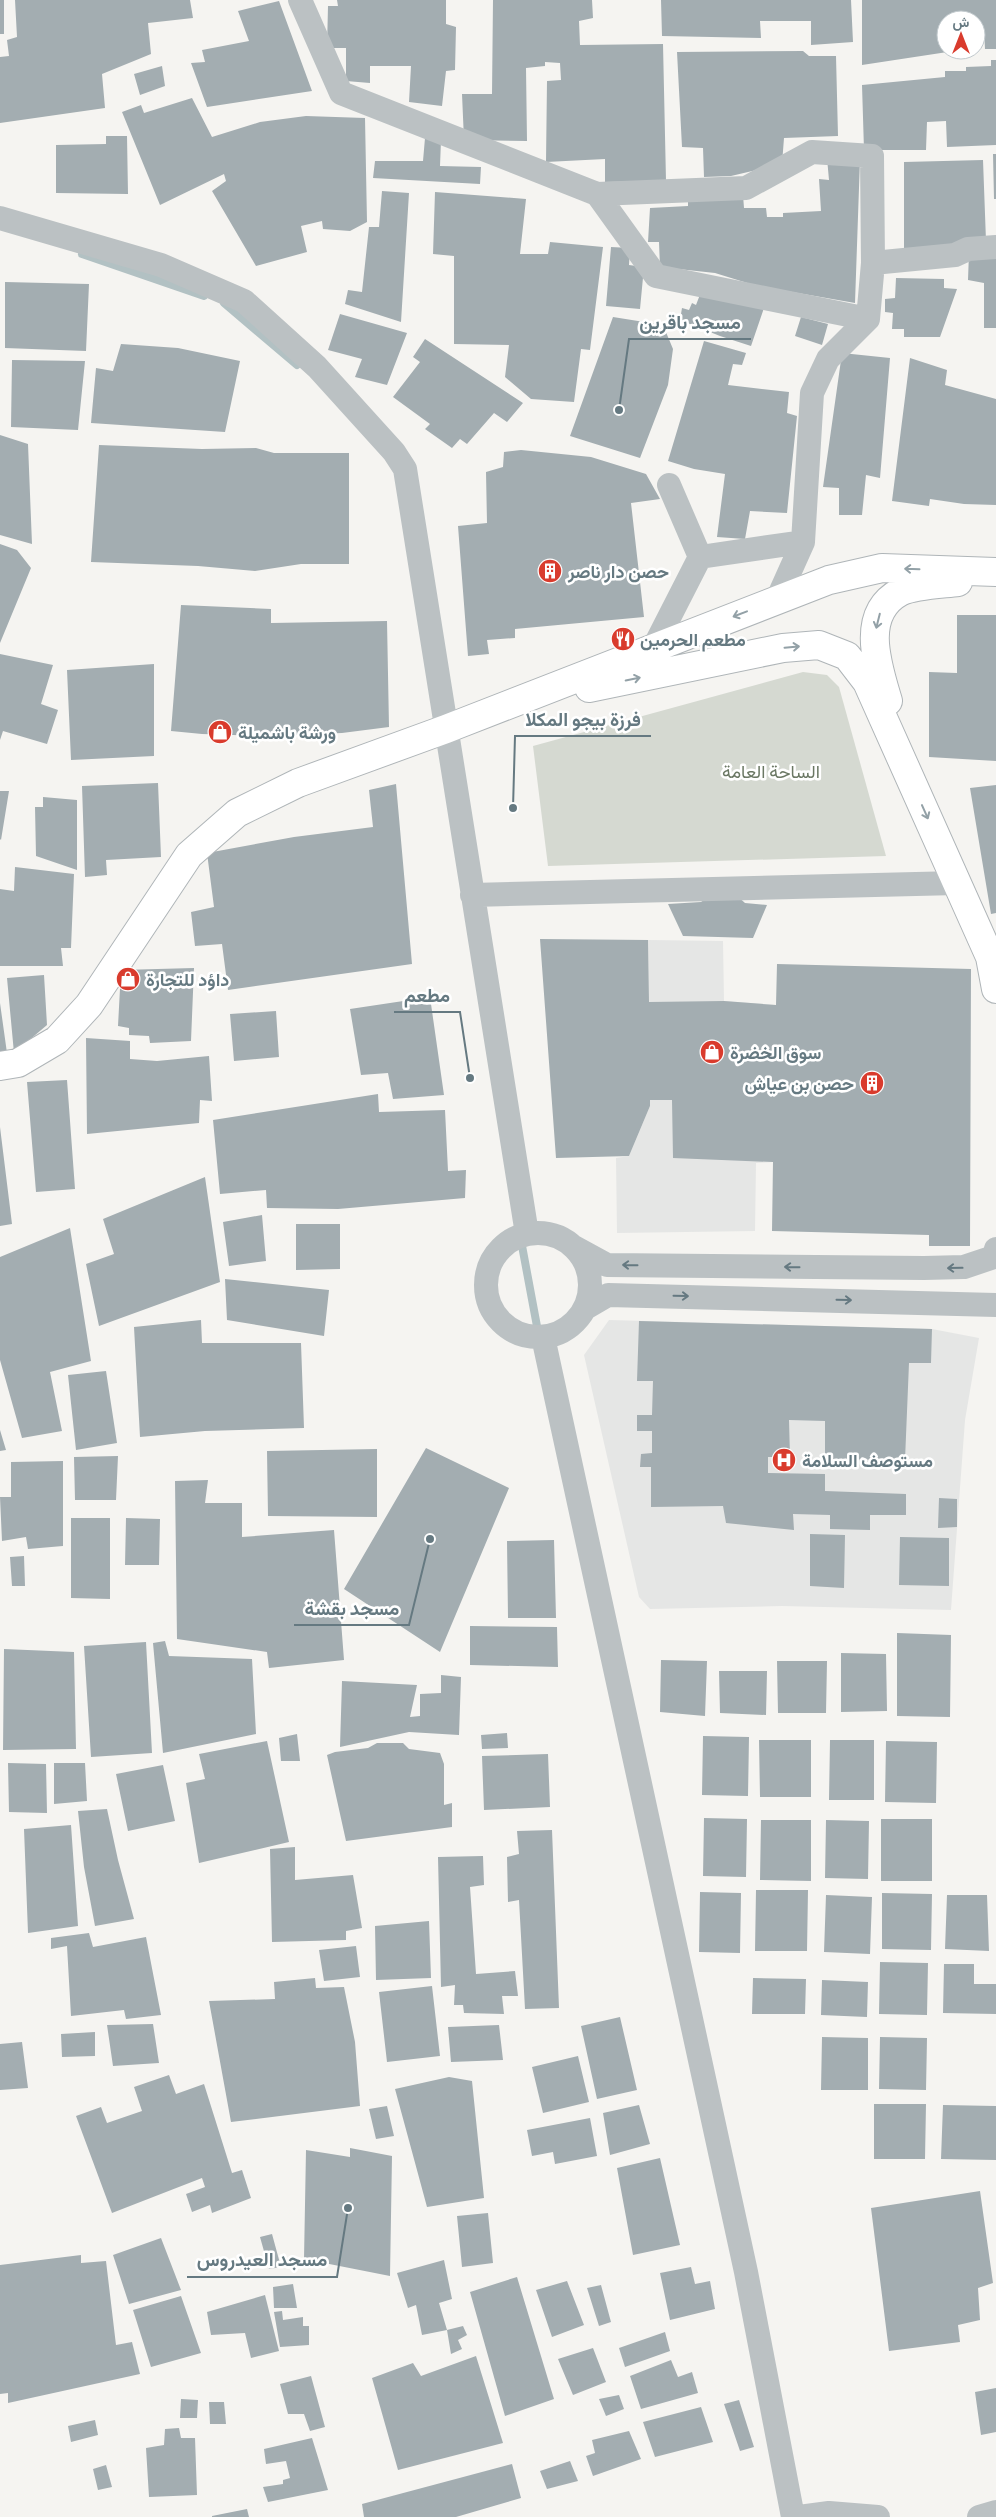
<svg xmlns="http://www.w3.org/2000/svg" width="996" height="2517" viewBox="0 0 996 2517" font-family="'PT Sans Narrow',Vazirmatn,sans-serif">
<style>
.built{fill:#e5e6e5}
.green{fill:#d5d9d1}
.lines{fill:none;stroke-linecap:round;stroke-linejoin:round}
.stream{stroke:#b2c1c3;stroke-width:8}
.building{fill:#a3adb1}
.major-casing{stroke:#afb5b8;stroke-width:30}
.minor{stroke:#bbc1c3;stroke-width:24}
.major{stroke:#fff;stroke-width:28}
.oneway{stroke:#93a1a7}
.oneway2{stroke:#657981}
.labels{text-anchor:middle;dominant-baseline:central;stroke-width:5;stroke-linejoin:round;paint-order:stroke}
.poi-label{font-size:18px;font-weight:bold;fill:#657981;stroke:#fff;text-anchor:start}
.park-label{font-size:18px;fill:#6b7864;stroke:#fff}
.leader{fill:none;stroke:#657981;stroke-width:2}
.callout-dot{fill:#657981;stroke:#fff;stroke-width:2}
.callout-label{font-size:19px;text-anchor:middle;font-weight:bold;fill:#657981;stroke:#fff;stroke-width:5;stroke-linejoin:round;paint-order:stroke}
</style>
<rect width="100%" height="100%" fill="#f5f4f1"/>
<path class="built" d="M648,940L723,941L724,1001L776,1005L773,1162L756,1163L755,1231L617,1233L616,1158L629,1156L650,1106Z
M609,1320L932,1329L979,1338L965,1420L951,1610L782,1606L650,1609L639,1597L584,1355Z"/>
<path class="green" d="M803,672L827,675L839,687L886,856L548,866L533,746Z"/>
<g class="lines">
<path class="stream" d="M82,254L204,296
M224,303L297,365
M520,1235L539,1337"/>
</g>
<path class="building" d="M0,0H4V34H0Z
M15,0H190L193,18L148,23L151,54L102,74L105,108L0,123V57L9,56L7,40L17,37Z
M337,0H446V24L456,27L455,70L446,71L442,106L409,102L411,66H370V83L346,81V48H327L328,6H338Z
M493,0H592L593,18L579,21L580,45L663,44L666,181L605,182V159L546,162L547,81L561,80L560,63L545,62V66L526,68L527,141L464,140L462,94H492Z
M661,0H851L853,42L811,45V21H760L761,38L662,36Z
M862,0H996V49H985L984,28L976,29V20H946V50L954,51L862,65Z
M279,1L312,91L207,107L191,63L205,62L202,50L249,41L238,11Z
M803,51L809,56H836L838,136L784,138L782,164L731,176L704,177L703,148L682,147L677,52Z
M991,60H996V145L947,147L946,121L927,122L926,150H864L862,85L945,77V71H966V67L991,66Z
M162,66L165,86L140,95L134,74Z
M192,98L212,137L260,122L306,116L365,118L367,222L350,231L323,229L322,221L301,226L307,252L256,266L212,191L226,181L224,174L160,205L122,112L141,105L144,113Z
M106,136H127L128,194L56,193V145L106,144Z
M425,138L441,140L440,166L481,167L480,184L373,178L375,161H423Z
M993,154H996V199H994Z
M827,158L860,159L855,303L757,286L715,273L660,267L659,242H648L650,208L688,206V195H743L744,208H766L767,217H783V213L821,211L819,179L829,180Z
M983,160L986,241L957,247L904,252V162Z
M382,191L409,193L401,322L345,304L348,290L362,292L369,227H379Z
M435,192L526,199L520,254H548L550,242L603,247L590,350L581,349L574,402L531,399L505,377L509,345L454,344V256L433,254Z
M611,247L630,248L629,265L644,267L640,309L606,306Z
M969,253H996V328H984V283L968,280Z
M896,278L944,279V288L957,289L940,337H904V329H892L893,313L885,312V299L895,298Z
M5,282L89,284L86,351L5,348Z
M701,292L764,308L751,346L720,336L680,320L682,308L689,310L692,303L696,305Z
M340,314L407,333L387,385L355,377L362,359L328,350Z
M613,317L663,325L673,349L668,385L640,458L570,436Z
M801,317L828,324L822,345L795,336Z
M425,339L523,403L507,422L494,413L467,444L460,439L452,448L425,429L430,424L393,397L420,362L413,357Z
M704,341L746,353L742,365L733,364L728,385L789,392L787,413L797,416L787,513L750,511L745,539L717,537L725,474L694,469L668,461Z
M121,344L178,348L240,361L225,432L91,423L96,368L113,371Z
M842,353L890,358L880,478L866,475L862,515H839V488L823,487Z
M910,358L947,370L945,385L996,399V505L964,504L930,499L929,506L892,501Z
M12,360L85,361L78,430L11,427Z
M0,435L28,444L32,544L0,535Z
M99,445L202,449L256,448L274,453H349V564H301L255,571L198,566L91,562Z
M521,450L591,457L646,474L660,499L631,503L644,617L515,629V638L487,640L489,654L468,656L458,526L487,523L486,472L503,467L504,452Z
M0,544L17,550L31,568L0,643Z
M181,605L271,609V623L387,621L389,727L342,733L265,736L202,734L171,731Z
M957,615H996V761L929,757V672L957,673Z
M0,654L53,665L41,704L58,710L47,744L3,731L0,740Z
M154,664V756L71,760L67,670Z
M158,783L161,857L106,860L107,875L85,877L82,786Z
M396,784L412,964L228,990L222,944L195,946L191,912L214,907L207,853L294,837L373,827L369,790Z
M996,785V913L991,914L970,788Z
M0,791H9L1,840L0,839Z
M43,797L77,800V870L36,856L35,807H43Z
M15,867L74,874L71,948H61L63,966H0V889L14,891Z
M711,895H736L745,903L767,905L753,938L683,936L668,904L701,902Z
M540,939L648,940L649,1002L724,1001L776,1005L777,964L971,969L970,1246H929V1235L772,1231L773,1162L673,1158L672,1100H650V1106L629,1156L556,1158Z
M194,968L191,1041L150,1043L149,1036L129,1035V1028L118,1026L121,970Z
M44,975L47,1025L14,1053L7,978Z
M430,997L444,1095L393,1099L388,1073L361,1075L350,1009Z
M0,1003L7,1053L0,1054Z
M276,1011L279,1057L234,1061L230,1014Z
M86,1038L130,1041V1059L157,1061L209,1056L212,1101L200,1100L199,1123L87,1134Z
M67,1080L75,1189L36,1192L27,1082Z
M378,1094L379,1112L445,1110L448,1171L466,1170L465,1198L338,1209L267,1208L266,1190L220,1194L213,1120Z
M0,1127L12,1224L0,1226Z
M205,1177L220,1282L99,1326L86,1264L114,1254L103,1219Z
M262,1215L266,1261L229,1266L223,1222Z
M296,1224H340V1269L296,1270Z
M70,1228L91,1361L50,1372L62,1431L22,1438L0,1360V1257Z
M225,1279L329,1290L324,1336L227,1320Z
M201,1320L202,1343H301L304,1428L205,1431L140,1437L134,1327Z
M639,1321L932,1329L931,1363H909L905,1460L825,1459V1421L789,1420L790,1457H768V1473L825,1474V1491L906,1494V1515H870V1530L830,1529V1515L793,1514L794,1530L726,1523L723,1506L651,1507V1467H640L641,1454L652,1453V1431H637V1415H652L653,1381H637Z
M106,1371L117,1443L76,1450L68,1375Z
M0,1430L6,1450L0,1451Z
M426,1448L509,1488L440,1652L344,1589Z
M377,1449V1517L268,1516L267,1451Z
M118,1456L116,1500H75L74,1457Z
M63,1461V1546L28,1549L26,1537L2,1541L0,1497H11V1462Z
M208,1480L205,1503H242V1537L334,1530L344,1660L269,1668L267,1652L177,1639L175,1481Z
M939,1498L957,1499V1527L938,1528Z
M71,1518H110V1599L71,1598Z
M126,1518L160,1519L159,1565H125Z
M810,1534L845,1535L844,1588L810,1586Z
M900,1537L949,1538V1586L899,1585Z
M554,1540L556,1618H508L507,1541Z
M24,1556L25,1586H12L10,1557Z
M470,1626L557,1627L558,1667L470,1665Z
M897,1633L951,1635L950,1717L897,1716Z
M165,1641L169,1656L252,1659L256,1734L163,1753L153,1643Z
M146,1642L152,1753L91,1757L84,1646Z
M4,1649L74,1652L76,1749L3,1750Z
M841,1653L886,1654L887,1711L841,1712Z
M661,1660L707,1661L705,1716L660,1712Z
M777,1661H827L826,1713H778Z
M719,1671H767L766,1715L720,1713Z
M441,1675L461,1677L459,1735L409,1732L340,1747L342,1681L417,1685L410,1717L420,1716V1694L441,1693Z
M507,1733L508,1748L482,1749L481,1735Z
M297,1734L300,1761H281L279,1738Z
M703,1736L749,1737L748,1796L702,1795Z
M759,1740H811V1797H760Z
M830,1740H874V1800H829Z
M267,1741L289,1842L199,1863L186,1783L205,1779L199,1754Z
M886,1741L937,1742L936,1803L885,1802Z
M377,1743H403L409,1749L440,1753L444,1764V1805L452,1803V1827L346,1841L327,1755L335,1752L368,1748Z
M548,1754L550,1807L484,1810L482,1756Z
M8,1763L46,1764L47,1813L9,1812Z
M54,1763H85L87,1801L54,1804Z
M163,1765L175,1821L128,1831L116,1774Z
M107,1809L118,1860L134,1919L95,1926L84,1867L78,1811Z
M704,1818L747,1819L746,1877L703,1876Z
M881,1819H932V1881H881Z
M761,1820H811V1881L760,1880Z
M826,1820L869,1821L868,1879L825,1878Z
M71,1825L78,1926L28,1933L24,1829Z
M552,1830L559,2008L525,2009L519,1900L508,1902L507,1857L519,1854L517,1831Z
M295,1847V1880L353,1875L362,1928L346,1931V1940L272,1942L270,1849Z
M483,1856L484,1885L470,1887L476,1974L515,1971L518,1996H502L504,2014L464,2013L463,2005H454L455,1985L441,1987L438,1857Z
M756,1890H808L807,1951H755Z
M700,1892L741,1893L740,1953L699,1952Z
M882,1893L932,1894L931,1950L882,1949Z
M826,1895L872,1897L870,1954L824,1952Z
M947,1895H987L989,1951L945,1949Z
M429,1921L431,1978L376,1980L375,1926Z
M89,1933L93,1947L146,1937L161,2015L126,2019L124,2010L71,2016L67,1946L51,1949V1938Z
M356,1946L360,1977L324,1981L319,1950Z
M880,1962L928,1963L927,2015L879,2014Z
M944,1964H974V1984H996V2014L943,2013Z
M315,1978L316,1988L344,1987L355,2042L360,2106L231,2122L209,2001L275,1999L274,1982Z
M753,1978L806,1979L805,2014H752Z
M822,1980L868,1982L867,2017L821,2015Z
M432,1986L440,2056L387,2062L379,1992Z
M620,2017L637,2090L597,2099L581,2026Z
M153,2024L159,2063L113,2066L107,2025Z
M499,2025L503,2060L451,2062L448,2027Z
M95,2032V2056L62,2057L61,2034Z
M822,2037L868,2038V2090H821Z
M880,2037L927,2038L926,2090L879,2089Z
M22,2042L28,2088L0,2090V2044Z
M578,2056L589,2102L543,2113L532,2067Z
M169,2075L176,2094L204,2084L232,2173L242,2170L251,2198L212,2213L210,2205L192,2212L186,2194L205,2187L202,2178L112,2213L76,2116L101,2107L107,2123L142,2111L134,2087Z
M449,2077L472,2081L484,2198L427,2207L395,2089Z
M874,2104H926L925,2159H874Z
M639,2105L650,2144L610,2155L603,2113Z
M943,2105L996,2106V2160L941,2159Z
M387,2106L394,2136L376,2139L369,2109Z
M590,2118L597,2156L555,2164L553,2152L532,2156L527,2130Z
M350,2148L392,2156L390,2276L304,2259L306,2150L350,2157Z
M660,2158L680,2245L633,2255L617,2168Z
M980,2191L993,2283L978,2288L980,2320L958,2325L960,2342L889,2351L871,2208Z
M488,2213L493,2263L462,2267L457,2216Z
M272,2234L281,2267L269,2269L260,2237Z
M161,2238L181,2290L129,2304L113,2255Z
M81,2255V2263L106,2261L116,2345L132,2342L140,2374L8,2403V2393L0,2394V2265Z
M444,2260L452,2299L439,2303L447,2330L422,2335L416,2305L408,2308L397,2273Z
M691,2267L695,2284L710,2281L715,2309L670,2320L660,2273Z
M517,2277L554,2399L505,2416L470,2292Z
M567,2281L584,2325L552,2337L536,2290Z
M293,2284L297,2308H274L273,2287Z
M601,2285L611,2322L599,2326L587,2288Z
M265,2295L279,2351L251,2358L245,2333L211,2335L207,2312Z
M181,2296L201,2353L151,2367L133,2310Z
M282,2311L283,2320L303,2317V2326H309V2345L280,2347L274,2312Z
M463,2326L467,2335L458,2340L462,2349L451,2354L447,2330Z
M665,2332L670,2351L625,2367L619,2348Z
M593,2348L606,2382L573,2395L558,2359Z
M476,2356L503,2443L398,2470L372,2378L413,2363L421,2376Z
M671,2360L678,2377L692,2372L698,2393L641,2409L630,2376Z
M311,2376L325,2427L310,2431L304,2414H288L280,2384Z
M996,2388V2432L981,2435L975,2392Z
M619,2395L624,2409L606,2416L599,2399Z
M181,2399L198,2400L197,2418H180Z
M739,2400L754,2447L740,2451L724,2404Z
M209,2402H224L226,2424H210Z
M701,2407L713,2442L655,2457L643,2422Z
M95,2420L98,2435L71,2442L68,2426Z
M179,2428L181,2438H195L197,2495L149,2497L146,2448L164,2445L165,2429Z
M629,2431L641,2459L593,2476L586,2456L595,2453L592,2440Z
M312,2438L328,2490L268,2502L263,2487L283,2484V2480L290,2478L286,2461L266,2464L264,2449Z
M570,2461L578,2481L547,2489L540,2471Z
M512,2464L521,2498L456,2517H364L362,2504Z
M106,2465L112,2487L98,2490L93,2469Z
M247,2509L249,2517H212V2516Z"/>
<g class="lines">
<g class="major-casing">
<path id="major" d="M589,688L783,648L819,645L847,656L867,682L990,957L996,989
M888,701C878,667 859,614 900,592C913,585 942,584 958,582
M0,1066L18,1063L57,1040L89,1005L189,855L237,813L298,783L446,729L829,580L882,568L996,572"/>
</g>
<path class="minor" d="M300,0L341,93L597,194L656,276L868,319
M597,194L746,188L812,152L872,156L873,263
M0,218L161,265L244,301L317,367L394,452L405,469L527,1234
M700,557L803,542
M777,600L803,542L812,393L828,359L868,319L873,263L955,255L968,249L996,247
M653,649L700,557L669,485
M472,895L957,883
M486 1285a52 52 0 1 1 104 0a52 52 0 1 1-104 0Z
M574,1247L607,1265L924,1268L964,1267L994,1257L996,1249
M584,1309L608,1295L996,1305
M543,1337L746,2272L793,2517
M799,2517L829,2513L878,2517
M979,2517L996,2512"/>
<use href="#major" class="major"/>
</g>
<defs><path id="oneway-shaft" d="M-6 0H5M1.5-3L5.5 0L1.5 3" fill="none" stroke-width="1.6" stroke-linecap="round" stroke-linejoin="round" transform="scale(1.25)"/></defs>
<g class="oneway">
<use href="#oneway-shaft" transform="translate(912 569) rotate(-178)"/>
<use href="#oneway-shaft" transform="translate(740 614) rotate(159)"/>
<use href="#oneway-shaft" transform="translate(878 621) rotate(104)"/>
<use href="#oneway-shaft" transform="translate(792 647) rotate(-5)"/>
<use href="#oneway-shaft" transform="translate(633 679) rotate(-12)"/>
<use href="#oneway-shaft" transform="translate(925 812) rotate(66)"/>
</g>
<g class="oneway2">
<use href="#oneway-shaft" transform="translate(630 1265) rotate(-179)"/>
<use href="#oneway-shaft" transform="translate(792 1267) rotate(-179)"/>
<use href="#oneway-shaft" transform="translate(955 1268) rotate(179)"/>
<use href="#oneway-shaft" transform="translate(681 1296) rotate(1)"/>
<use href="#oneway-shaft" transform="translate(844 1300) rotate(1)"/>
</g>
<defs>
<g id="building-disc" transform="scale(1.25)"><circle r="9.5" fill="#d93b2d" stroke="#fff"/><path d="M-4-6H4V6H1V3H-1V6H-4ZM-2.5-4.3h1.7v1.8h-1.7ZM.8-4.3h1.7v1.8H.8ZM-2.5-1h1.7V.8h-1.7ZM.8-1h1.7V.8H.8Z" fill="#fff"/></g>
<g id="restaurant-disc" transform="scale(1.25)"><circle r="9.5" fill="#d93b2d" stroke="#fff"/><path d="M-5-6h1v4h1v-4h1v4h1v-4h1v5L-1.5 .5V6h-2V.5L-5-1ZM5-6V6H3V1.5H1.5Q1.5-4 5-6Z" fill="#fff"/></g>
<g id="shop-disc" transform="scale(1.25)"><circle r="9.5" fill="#d93b2d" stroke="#fff"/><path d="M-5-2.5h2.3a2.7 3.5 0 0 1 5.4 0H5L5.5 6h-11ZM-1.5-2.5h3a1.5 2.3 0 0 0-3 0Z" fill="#fff"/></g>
<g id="hospital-disc" transform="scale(1.25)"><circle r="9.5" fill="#d93b2d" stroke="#fff"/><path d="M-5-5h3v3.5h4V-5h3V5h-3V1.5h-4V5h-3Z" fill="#fff"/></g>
</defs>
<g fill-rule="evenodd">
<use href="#building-disc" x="550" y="571"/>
<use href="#restaurant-disc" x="623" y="639"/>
<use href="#shop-disc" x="220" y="732"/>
<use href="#shop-disc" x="128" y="979"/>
<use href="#shop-disc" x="712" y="1052"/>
<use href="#building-disc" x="872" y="1083"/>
<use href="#hospital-disc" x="784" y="1460"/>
</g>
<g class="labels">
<g class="poi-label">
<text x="568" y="571">حصن دار ناصر</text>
<text x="640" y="639">مطعم الحرمين</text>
<text x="238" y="732">ورشة باشميلة</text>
<text x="146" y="979">داؤد للتجارة</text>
<text x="730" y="1052">سوق الخضرة</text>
<text x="854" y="1083" text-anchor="end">حصن بن عياش</text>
<text x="802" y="1460">مستوصف السلامة</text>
</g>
<g class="park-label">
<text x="771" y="771">الساحة العامة</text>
</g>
</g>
<path class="leader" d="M619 410L629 339H751M513 808L515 736H651M470 1078L460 1012H394M430 1539L409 1625H294M348 2208L337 2277H187"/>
<g class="callout-dot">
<circle cx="619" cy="410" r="5"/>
<circle cx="513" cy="808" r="5"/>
<circle cx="470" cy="1078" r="5"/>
<circle cx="430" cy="1539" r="5"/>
<circle cx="348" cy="2208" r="5"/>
</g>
<g class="callout-label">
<text x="690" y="329">مسجد باقرين</text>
<text x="583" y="726">فرزة بيجو المكلا</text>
<text x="427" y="1002">مطعم</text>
<text x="352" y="1615">مسجد بقشة</text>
<text x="262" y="2266">مسجد العيدروس</text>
</g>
<g transform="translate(961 35)"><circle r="24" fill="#ffffff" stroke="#c1c9cd"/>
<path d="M0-4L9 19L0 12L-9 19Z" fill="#d93b2d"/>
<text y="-8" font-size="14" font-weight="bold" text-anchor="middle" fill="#657981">ش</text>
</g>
</svg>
